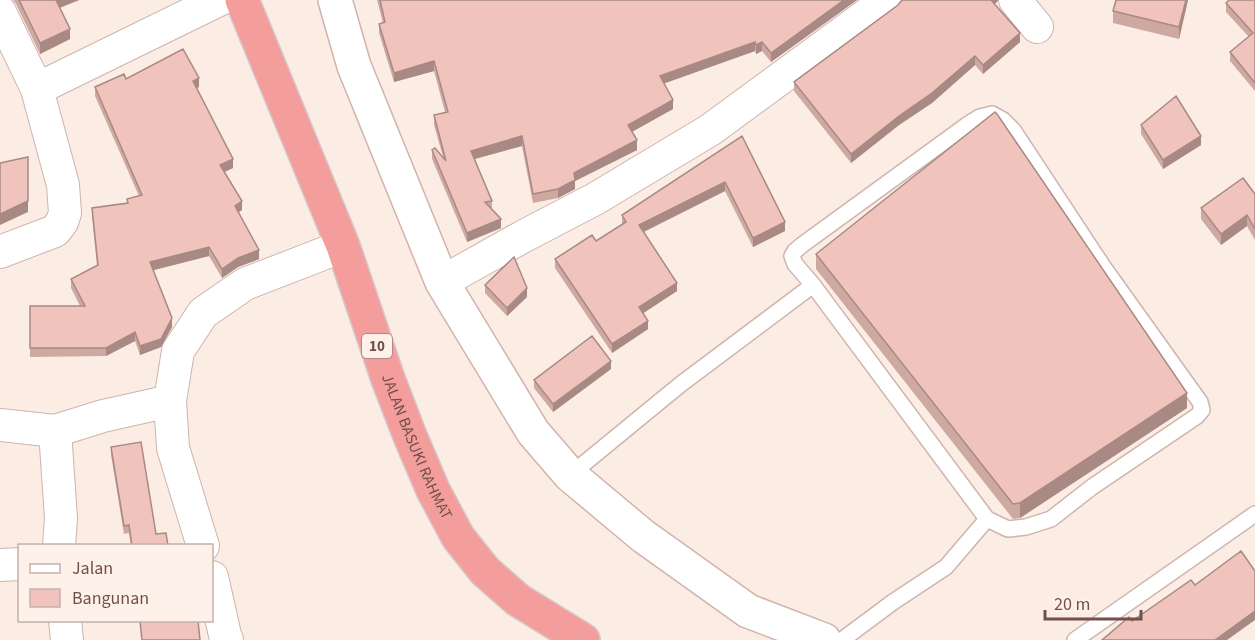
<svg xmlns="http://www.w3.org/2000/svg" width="1255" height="640" viewBox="0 0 1255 640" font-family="'Source Sans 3',sans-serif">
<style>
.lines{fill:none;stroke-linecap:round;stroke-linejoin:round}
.lane-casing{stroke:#ceb4ae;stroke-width:18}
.street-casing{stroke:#ceb4ae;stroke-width:34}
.secondary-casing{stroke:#d1b3ab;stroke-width:36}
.highway-casing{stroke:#d5cac9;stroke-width:36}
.lane{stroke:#fff;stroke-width:15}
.street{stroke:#fff;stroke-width:32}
.secondary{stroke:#fff;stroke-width:33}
.highway{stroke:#f39e9d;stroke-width:33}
.wall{fill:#cea9a2}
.shaded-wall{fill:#a88984}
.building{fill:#f0c4bc;stroke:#a88984;stroke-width:1.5}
.labels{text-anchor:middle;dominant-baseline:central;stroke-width:4.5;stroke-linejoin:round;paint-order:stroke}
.shield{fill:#fef1ea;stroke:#9d807b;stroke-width:1.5}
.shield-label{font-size:15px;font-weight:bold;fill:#734f4b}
.street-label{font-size:16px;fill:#734f4b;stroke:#fef1ea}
</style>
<rect width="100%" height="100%" fill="#fbece4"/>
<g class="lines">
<g class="lane-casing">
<path id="lane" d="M992,114L1003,120L1013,130L1102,265L1200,402L1202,410L1197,416L1092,487L1051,519L1026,527L1008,529L987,519L813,285L795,264L792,256L795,251L802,245L967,125L980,117Z
M570,475L681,384L813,285
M842,640L893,602L946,567L987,519
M1075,640L1255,514"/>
</g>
<g class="street-casing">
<path id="street" d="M1015,0L1037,27
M0,12L37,89L219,0
M0,252L55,231L62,222L65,213L63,185L37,89
M442,282L524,236L595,199L710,130L887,0
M0,425L55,431
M59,546L61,518L55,431L103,416L170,401
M203,546L173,448L170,401L178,351L203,313L245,284L343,246
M0,565L20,564
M212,577L225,635L227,640
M65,620L67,640"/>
</g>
<g class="secondary-casing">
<path id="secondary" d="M335,0L354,66L442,282L533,432L570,475L643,536L748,611L824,640"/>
</g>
<g class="highway-casing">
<g id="highway">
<path id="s1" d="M242,0L343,246L388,379L410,436L433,490L458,537L485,571L518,600L583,640"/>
</g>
</g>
<use href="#lane" class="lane"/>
<use href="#street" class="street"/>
<use href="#secondary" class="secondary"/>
<use href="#highway" class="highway"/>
</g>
<path class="wall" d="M13,0H79L60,8L70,39L40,54L16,4Z
M377,0H857L771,62L762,51L756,54L755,51L664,83L673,109L632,132L637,150L575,181V189L558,198L533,203L522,146L474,159L492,201V209L501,228L467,242L432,159V150L443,157L434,125V115L445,112L434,71L394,82L379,33V24L383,23Z
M902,0H998L997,2L995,4L1020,42L983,74L975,65L932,103L899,125L851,163L794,91V82L898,5Z
M1188,0L1179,39L1113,23V11Z
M1255,0V91L1230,61V52L1249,37L1226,12V3Z
M126,79L199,87L197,88L233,168L224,172L242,210L238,212L259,259L238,267L222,278L209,256L153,270L172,327L161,347L140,355L135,341L106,356L30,357V306H80L71,288V279L97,266L92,216V208L127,203V199L139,196L95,96V87Z
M1141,125L1201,145L1163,169L1141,134Z
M742,136L785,231L753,247L725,191L644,232L677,291L643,313L648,329L612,353L555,268V259L596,241L622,224V215Z
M1255,194V240L1247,226L1221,245L1201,219V208Z
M816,254L1187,408L1020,518L1013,519L816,269Z
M485,285L527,297L507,316L485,293Z
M611,369L553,412L534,388V380Z
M111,447L156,534L168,546H131L129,533L124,534L111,455Z"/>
<path class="shaded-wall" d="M56,0H79L56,9Z
M844,0H857L771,62V53Z
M990,0H998L997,2L990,7Z
M1186,0H1188L1179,39V27Z
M70,29V39L40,54V43Z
M1020,33V42L983,74V65Z
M755,42V51L660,85V76Z
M762,42V51L756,54V45Z
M975,56V65L932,103L899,125L851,163V154Z
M434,61V71L394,82V73Z
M199,78V87L193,90V81Z
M673,100V109L628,134V125Z
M522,136V146L471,160V151Z
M1201,136V145L1163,169V160Z
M637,140V150L575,181V189L558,198V189L574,173Z
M233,159V168L220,174V165Z
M725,182V191L639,234V225Z
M28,201V212L0,225V214Z
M242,201V210L235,215V206Z
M1247,215V226L1221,245V234Z
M501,219V228L467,242V233Z
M785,222V231L753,247V238Z
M209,247V256L150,271V262Z
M259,250V259L238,267L222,278V269L238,258Z
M677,283V291L639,316V307Z
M527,288V297L507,316V308Z
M172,318V327L161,347L140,355V346Z
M648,321V329L612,353V344Z
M135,332V341L106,356V348Z
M611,361V369L553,412V404Z
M1187,393V408L1020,518V503Z
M1255,611V620L1227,640H1215Z"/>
<path class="building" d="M19,0H56L70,29L40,43Z
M380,0H844L771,53L762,42L756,45L755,42L660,76L673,100L628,125L637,140L574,173L575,180L558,189L533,194L522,136L471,151L492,201L485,202L501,219L467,233L432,150L435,148L446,161L434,115L448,112L434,61L394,73L379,24L385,22Z
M902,0H991L1020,33L983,65L975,56L932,93L899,116L851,154L794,82L898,5Z
M1116,0H1186L1179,27L1113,11Z
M1229,0H1255V83L1230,52L1253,33L1226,3Z
M183,49L199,78L193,81L233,159L220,165L242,201L235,206L259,250L238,258L222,269L209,247L150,262L172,318L161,339L140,346L135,332L106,348H30V306H85L71,279L98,265L92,208L128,203L127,199L142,195L95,87L124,74L126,79Z
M1176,96L1201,136L1163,160L1141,125Z
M995,112L997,114L1187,393L1020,503L1013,504L816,254Z
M742,136L785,222L753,238L725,182L639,225L677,283L639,307L648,321L612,344L555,259L592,235L596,241L626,222L622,215Z
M28,157V201L0,214V163Z
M1243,178L1255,194V229L1247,215L1221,234L1201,208Z
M514,257L527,288L507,308L485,285Z
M592,336L611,361L553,404L534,380Z
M141,442L156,534L166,533L168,546H132L129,525L124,526L111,447Z
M1241,551L1255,571V611L1215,640H1102L1129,617L1132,621L1191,580L1195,585Z
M140,621H198L200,640H142Z"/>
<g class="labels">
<rect class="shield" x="362" y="334" width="30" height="24" rx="4.5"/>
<g class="shield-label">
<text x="377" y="346">10</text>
</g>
<g class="street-label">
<text stroke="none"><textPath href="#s1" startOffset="480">JALAN BASUKI RAHMAT</textPath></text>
</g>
</g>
<rect x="18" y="544" width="195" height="78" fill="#fef1ea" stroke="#c6b0aa" stroke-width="1.5"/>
<rect x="30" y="564" width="30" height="9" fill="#ffffff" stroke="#c6b0aa" stroke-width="1.5"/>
<text x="72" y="574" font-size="18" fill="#734f4b">Jalan</text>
<rect x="30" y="589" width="30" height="18" fill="#f0c4bc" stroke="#c6b0aa" stroke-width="1.5"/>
<text x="72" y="604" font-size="18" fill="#734f4b">Bangunan</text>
<path d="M1045 610v9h96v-9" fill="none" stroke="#734f4b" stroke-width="3"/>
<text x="1054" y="610" font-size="18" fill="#734f4b" stroke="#fef1ea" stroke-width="4.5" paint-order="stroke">20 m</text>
</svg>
